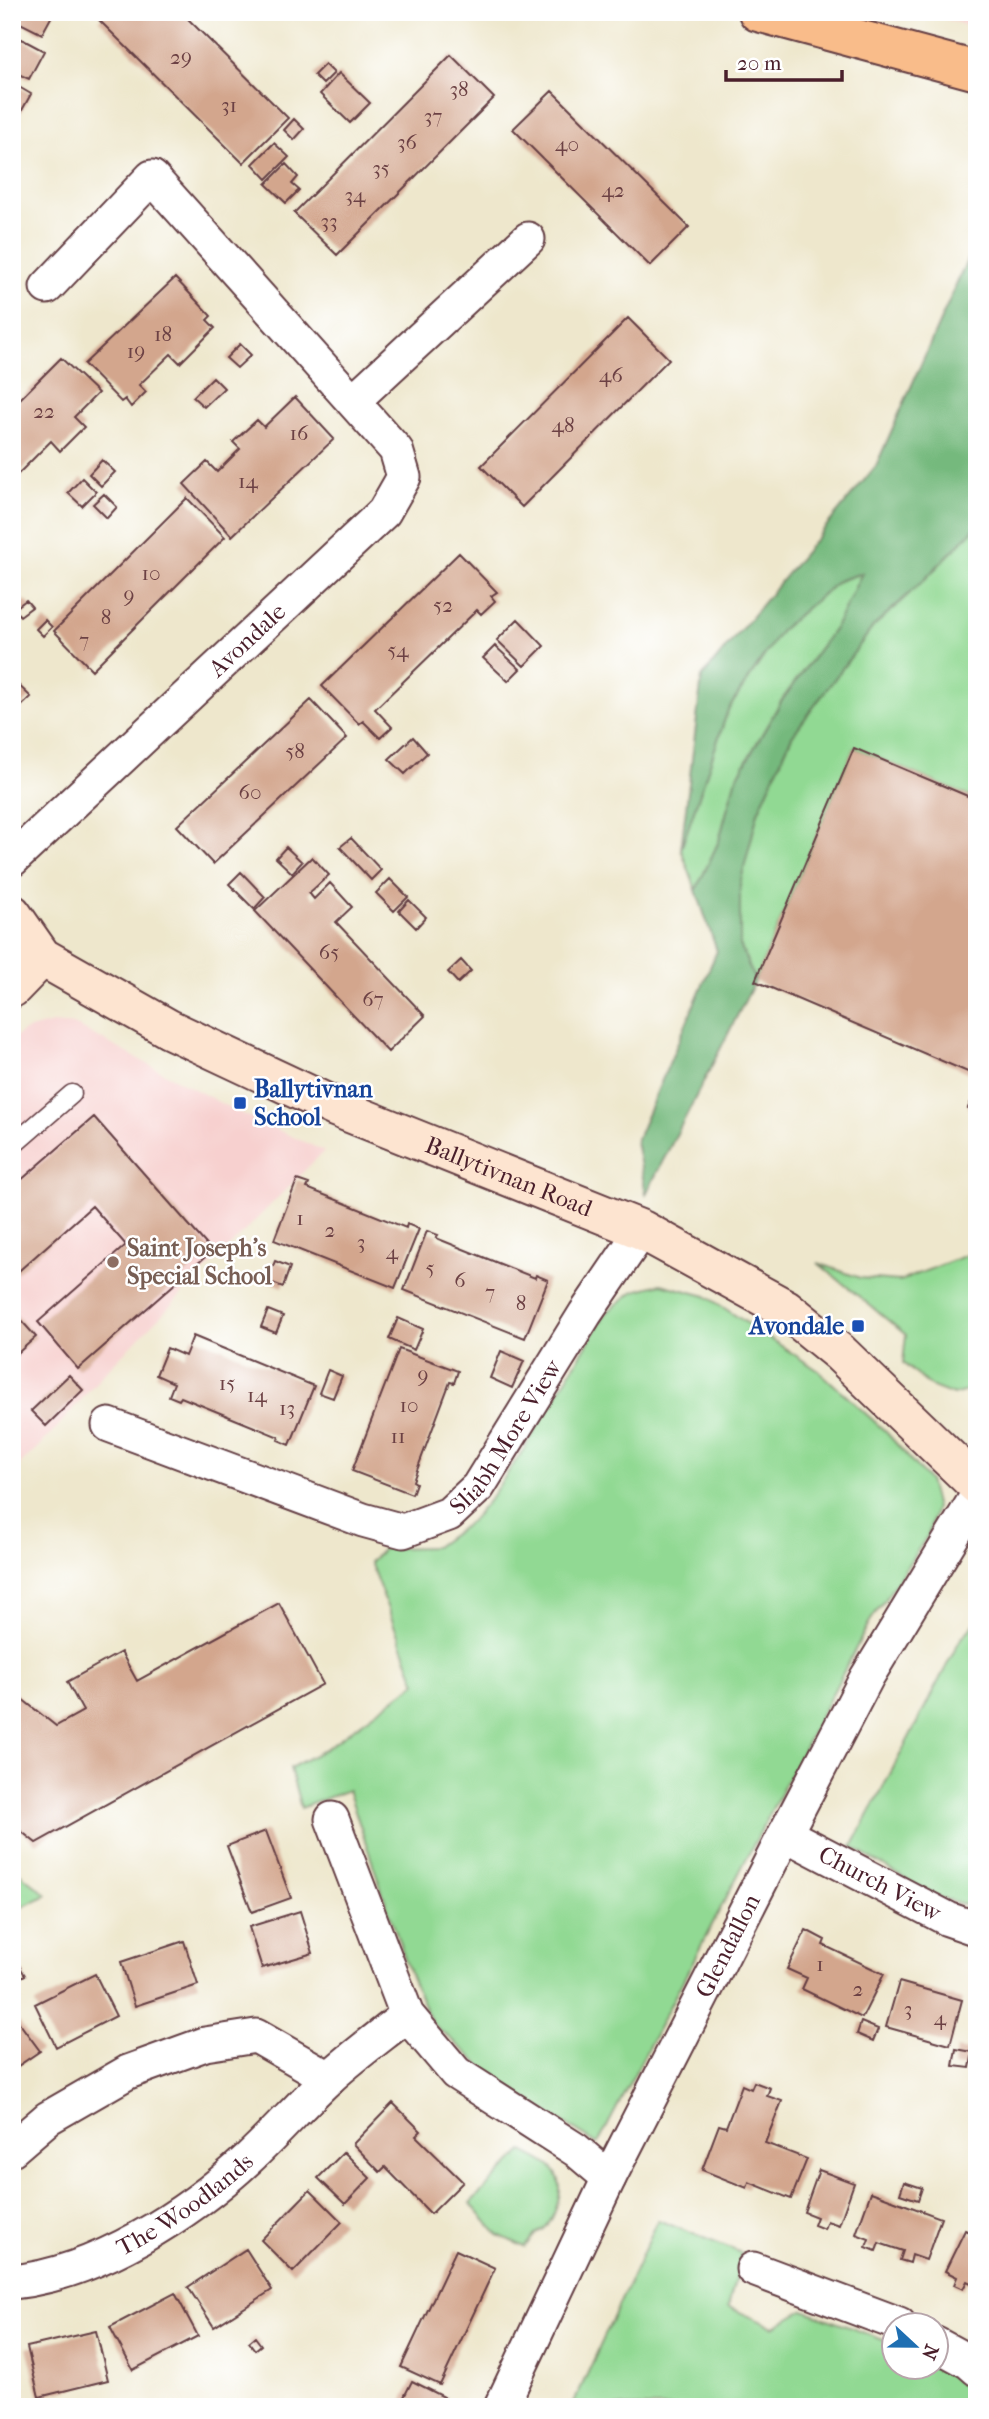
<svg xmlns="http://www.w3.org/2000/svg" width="989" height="2419" viewBox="0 0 989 2419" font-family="'IM FELL French Canon',serif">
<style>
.built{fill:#f7d0cf}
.green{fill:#91d993;stroke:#6e7c5f;stroke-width:2}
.forest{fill:#74b97d;stroke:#5f6c54;stroke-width:2}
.building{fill:#d3a68d}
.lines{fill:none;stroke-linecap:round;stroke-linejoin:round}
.lane-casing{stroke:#633d43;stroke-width:21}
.street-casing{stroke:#633d43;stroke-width:37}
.secondary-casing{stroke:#633d43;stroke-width:42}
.highway-casing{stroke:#633d43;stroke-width:42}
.lane{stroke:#fff;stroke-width:18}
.street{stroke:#fff;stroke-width:33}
.secondary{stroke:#fde4d0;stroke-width:38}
.highway{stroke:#f9bc8a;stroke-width:38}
.transit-dot{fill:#1a4fb4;stroke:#fff;stroke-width:2.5}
.education-dot{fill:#8d6e63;stroke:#fff;stroke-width:2.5}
.labels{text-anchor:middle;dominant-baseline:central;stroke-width:5;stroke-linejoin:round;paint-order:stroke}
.number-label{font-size:21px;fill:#6c4144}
.street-label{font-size:24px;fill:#4a1f2b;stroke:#fff}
.transit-label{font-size:24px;font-weight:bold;fill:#164399;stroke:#fff;text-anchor:start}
.education-label{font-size:24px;font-weight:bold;fill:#785e54;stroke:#fff;text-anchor:start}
</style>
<rect width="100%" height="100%" fill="#fff"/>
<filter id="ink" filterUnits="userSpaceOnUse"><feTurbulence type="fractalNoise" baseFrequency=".0143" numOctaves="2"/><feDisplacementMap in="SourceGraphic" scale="14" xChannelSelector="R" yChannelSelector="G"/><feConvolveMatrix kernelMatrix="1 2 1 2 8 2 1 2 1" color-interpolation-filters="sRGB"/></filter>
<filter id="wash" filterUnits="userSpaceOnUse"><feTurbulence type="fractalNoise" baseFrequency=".00686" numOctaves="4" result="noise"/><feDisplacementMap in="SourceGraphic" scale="28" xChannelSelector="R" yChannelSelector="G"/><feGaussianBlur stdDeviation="1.57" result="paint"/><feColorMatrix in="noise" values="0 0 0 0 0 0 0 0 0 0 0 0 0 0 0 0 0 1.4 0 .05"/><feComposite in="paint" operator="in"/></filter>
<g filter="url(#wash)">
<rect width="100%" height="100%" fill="#eee7cc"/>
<path class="built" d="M923,12H977V29Z
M52,1023L75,1025L228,1107L324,1151L104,1373L54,1431L12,1473V1039L26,1030Z"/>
<path class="green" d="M977,526V800L854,748L755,981L740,945V884L758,812L792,736L873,627L926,578Z
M863,573L836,626L781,701L735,781L719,841L696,890L681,849L728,710L782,629L838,581Z
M977,1251V1388L953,1395L930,1386L903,1363L906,1335L818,1263L860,1278L900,1281Z
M661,1284L706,1296L819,1371L886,1432L929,1481L936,1508L928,1535L869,1623L598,2144L511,2091L432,2023L411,1977L348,1790L301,1808L290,1768L324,1750L416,1683L370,1562L384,1548L435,1547L471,1521L489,1500L526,1446L606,1313L634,1291Z
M977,1621V1908L934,1896L852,1847L960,1640Z
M12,1867L47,1895L12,1912Z
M523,2151C545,2162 565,2169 559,2198C557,2207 552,2221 545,2228C545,2229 537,2233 536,2234C532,2237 528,2243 525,2247L498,2235L470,2203Z
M658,2220L742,2253L728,2307L774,2327L804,2310L894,2344V2366H936L937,2360L941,2362L977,2390V2407H572Z"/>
<path class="forest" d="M977,238V526L926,578L873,627L792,736L758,812L740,884V945L755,981L646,1194L636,1141L717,951L696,890L719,841L735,781L781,702L836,626L862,573L838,581L782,629L728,710L681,849L702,677L876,466Z"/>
<g id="blocks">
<path class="building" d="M12,12H54L42,34L12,19Z
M107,12H181L288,118L243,163L99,20Z
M12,34L44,51L29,79L12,71Z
M451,55L494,98L337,255L294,213Z
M325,64L334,73L323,84L314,75Z
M339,73L370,103L350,123L320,94Z
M12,83L31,94L16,121L12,119Z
M552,91L689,227L650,266L513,129Z
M294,119L304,129L294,140L284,130Z
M274,143L289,157L267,179L253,164Z
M286,164L298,177L292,184L299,190L286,203L266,184Z
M175,278L211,316L207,320L215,328L180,363L171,354L139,385L146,392L131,407L125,399L121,402L84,364Z
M628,318L669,359L522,507L481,466Z
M240,344L251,355L237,368L226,358Z
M61,358L98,393L74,417L84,427L60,451L51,441L12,480V407Z
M213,377L224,388L204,407L193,397Z
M295,397L334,439L232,536L184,484L207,462L217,472L240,449L233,442L257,420L264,427Z
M102,460L115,472L101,486L89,474Z
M82,478L96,492L82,506L68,493Z
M104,494L117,507L107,518L93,504Z
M187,498L225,537L92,670L54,631Z
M459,553L497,592L491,596L495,601L481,614L477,610L375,709L392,727L380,738L363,721L359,724L322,686Z
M26,600L32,607L20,616L14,609Z
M518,619L544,646L524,666L497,640Z
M45,620L52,627L43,636L36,629Z
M495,646L520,669L508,681L483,658Z
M12,679L31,697L12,715Z
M311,700L347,738L213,864L177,826Z
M413,737L427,753L405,774L389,759Z
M854,748L977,800V1076L755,981Z
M351,838L381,870L371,880L340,847Z
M286,847L302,862L292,873L276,858Z
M312,857L329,875L309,893L314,899L330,883L352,907L336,922L425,1016L388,1052L255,911Z
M241,872L265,897L254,909L229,884Z
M390,879L408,897L394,911L376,893Z
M409,900L426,917L416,928L399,911Z
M461,960L471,971L458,983L448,972Z
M977,1089V1112L968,1108Z
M94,1117L212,1251L78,1369L38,1322L126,1245L92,1206L12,1277V1188Z
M297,1180L309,1184L307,1188L406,1228L407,1224L419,1229L395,1288L274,1240Z
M427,1231L438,1235L436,1238L535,1278L536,1275L548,1280L525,1338L404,1290Z
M275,1261L290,1267L283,1287L267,1281Z
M12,1310L36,1337L12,1358Z
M268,1310L283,1316L276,1333L261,1327Z
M398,1318L423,1329L414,1350L389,1339Z
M193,1336L314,1386L290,1445L278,1440L279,1437L181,1397L179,1400L169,1396L174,1383L156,1375L167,1348L185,1356Z
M399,1349L458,1371L454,1383L450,1382L420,1462L413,1481L416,1483L412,1494L352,1471Z
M501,1351L524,1361L512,1388L490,1378Z
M328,1370L342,1376L333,1398L319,1393Z
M69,1375L83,1390L46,1426L31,1411Z
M279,1603L323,1684L36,1843L12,1824V1691L56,1726L83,1711L67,1682L121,1652L137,1681Z
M266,1831L291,1898L252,1912L227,1846Z
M300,1911L313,1953L262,1968L249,1927Z
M806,1930L825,1940L823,1945L884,1974L862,2018L802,1989L807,1978L787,1969Z
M184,1941L198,1985L135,2006L121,1962Z
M12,1954L25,1975L12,1982Z
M95,1974L116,2016L56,2047L35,2004Z
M899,1982L962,2000L950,2045L886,2027Z
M12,2013L40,2051L12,2070Z
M861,2022L878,2029L873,2041L857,2034Z
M956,2049L973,2052L970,2068L953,2066Z
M754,2082L770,2088L767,2096L782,2101L765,2143L807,2159L791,2199L749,2182L747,2188L702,2170L719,2125L726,2127L742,2085L751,2089Z
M393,2103L421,2131L416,2136L463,2182L431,2214L385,2167L380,2172L353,2144Z
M344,2152L370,2178L345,2204L318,2178Z
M819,2170L854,2183L839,2225L827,2221L824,2229L814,2225L817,2217L804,2212Z
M904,2182L922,2188L918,2200L900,2194Z
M310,2190L342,2222L293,2272L261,2240Z
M871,2192L941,2218L926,2260L912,2255L910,2263L900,2260L903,2251L879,2243L876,2251L866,2247L869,2239L856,2234Z
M965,2230L977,2236V2286L967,2281L963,2289L954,2285L957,2277L945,2271Z
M246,2249L272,2290L214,2327L188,2287Z
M456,2250L495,2268L440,2385L401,2367Z
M175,2293L198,2336L133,2370L110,2327Z
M96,2331L108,2380L39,2397L27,2347Z
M255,2337L261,2345L255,2350L249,2342Z
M412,2381L444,2397L439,2407H399Z"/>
</g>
</g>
<g filter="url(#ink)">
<use href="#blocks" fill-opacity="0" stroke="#633d43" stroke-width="2"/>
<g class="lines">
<g class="lane-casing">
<path id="lane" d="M12,1146L72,1094"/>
</g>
<g class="street-casing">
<g id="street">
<path d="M353,401L528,239"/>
<path id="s1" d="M12,860L384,512L404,477L396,450L152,177L47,287"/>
<path id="s2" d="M109,1425L363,1520L403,1531L449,1514L478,1487L585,1314L642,1230"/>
<path d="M332,1819L407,2015L456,2073L576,2150L609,2178"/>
<path id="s3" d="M785,1834L948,1919L977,1929"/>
<path d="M12,2149L48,2118L128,2072L205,2044L256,2036L329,2078"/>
<path d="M753,2269L899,2324"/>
<path id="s4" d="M12,2282C96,2274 189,2214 249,2158C277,2132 301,2104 328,2079C353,2056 381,2036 407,2015"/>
<path d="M936,2344L969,2362L977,2369"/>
<path id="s5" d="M501,2407L609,2178L785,1834L867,1677L977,1496"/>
</g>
</g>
<g class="secondary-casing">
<g id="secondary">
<path id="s6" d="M12,914L42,957L169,1029L335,1107L642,1230L786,1309L840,1353L977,1485"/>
<path d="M12,988L42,957"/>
</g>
</g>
<g class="highway-casing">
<path id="highway" d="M758,12L977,71"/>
</g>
<use href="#lane" class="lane"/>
<use href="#street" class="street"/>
<use href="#secondary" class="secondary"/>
<use href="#highway" class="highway"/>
</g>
</g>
<g class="transit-dot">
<rect x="233" y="1096" width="14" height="14" rx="3.5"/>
<rect x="851" y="1319" width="14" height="14" rx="3.5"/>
</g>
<circle class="education-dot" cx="113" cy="1262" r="7"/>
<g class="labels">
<g class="number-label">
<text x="181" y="57">29</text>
<text x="459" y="89">38</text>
<text x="229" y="105">31</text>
<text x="433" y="116">37</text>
<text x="407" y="142">36</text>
<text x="567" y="144">40</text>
<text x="381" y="168">35</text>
<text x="613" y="190">42</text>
<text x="355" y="195">34</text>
<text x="329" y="221">33</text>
<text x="163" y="334">18</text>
<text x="136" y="351">19</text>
<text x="611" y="375">46</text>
<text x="44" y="411">22</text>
<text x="563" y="425">48</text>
<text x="299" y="433">16</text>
<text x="248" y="481">14</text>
<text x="151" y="573">10</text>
<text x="129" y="595">9</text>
<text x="443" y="605">52</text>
<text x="106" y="617">8</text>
<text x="84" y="640">7</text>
<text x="398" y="650">54</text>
<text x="295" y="751">58</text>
<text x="250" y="792">60</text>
<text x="329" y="952">65</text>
<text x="373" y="999">67</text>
<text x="300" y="1218">1</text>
<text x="330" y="1230">2</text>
<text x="361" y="1242">3</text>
<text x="392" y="1252">4</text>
<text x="430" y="1268">5</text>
<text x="460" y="1280">6</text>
<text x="490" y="1292">7</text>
<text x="521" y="1303">8</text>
<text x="423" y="1375">9</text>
<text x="227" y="1383">15</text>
<text x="257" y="1395">14</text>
<text x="409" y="1405">10</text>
<text x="287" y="1408">13</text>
<text x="398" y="1436">11</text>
<text x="820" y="1964">1</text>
<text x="858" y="1989">2</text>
<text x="908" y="2009">3</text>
<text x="940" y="2018">4</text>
</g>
<g class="street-label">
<text stroke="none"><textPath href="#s1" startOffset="322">Avondale</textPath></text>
<text stroke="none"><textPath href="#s6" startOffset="569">Ballytivnan Road</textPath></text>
<text stroke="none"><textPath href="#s2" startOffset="458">Sliabh More View</textPath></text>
<text stroke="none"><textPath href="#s3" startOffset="107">Church View</textPath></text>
<text stroke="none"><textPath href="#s5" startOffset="514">Glendallon</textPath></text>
<text stroke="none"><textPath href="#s4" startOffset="192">The Woodlands</textPath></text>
</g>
<g class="transit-label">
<text x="254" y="1089">Ballytivnan<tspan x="254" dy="28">School</tspan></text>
<text x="844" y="1326" text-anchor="end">Avondale</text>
</g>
<g class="education-label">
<text x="127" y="1248">Saint Joseph's<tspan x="127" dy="28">Special School</tspan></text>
</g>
</g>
<rect width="989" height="2419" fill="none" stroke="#fff" stroke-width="42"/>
<g transform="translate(915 2346) rotate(112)"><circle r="33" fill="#ffffff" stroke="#b7a5aa" stroke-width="2"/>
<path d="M0-5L12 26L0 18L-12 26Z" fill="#1f6fb2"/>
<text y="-10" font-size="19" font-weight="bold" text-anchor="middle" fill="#4a1f2b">N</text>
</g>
<path d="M726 70v10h116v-10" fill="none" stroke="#4a1f2b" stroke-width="3.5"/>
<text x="737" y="70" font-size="21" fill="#4a1f2b" stroke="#ffffff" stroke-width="5" paint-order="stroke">20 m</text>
</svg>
